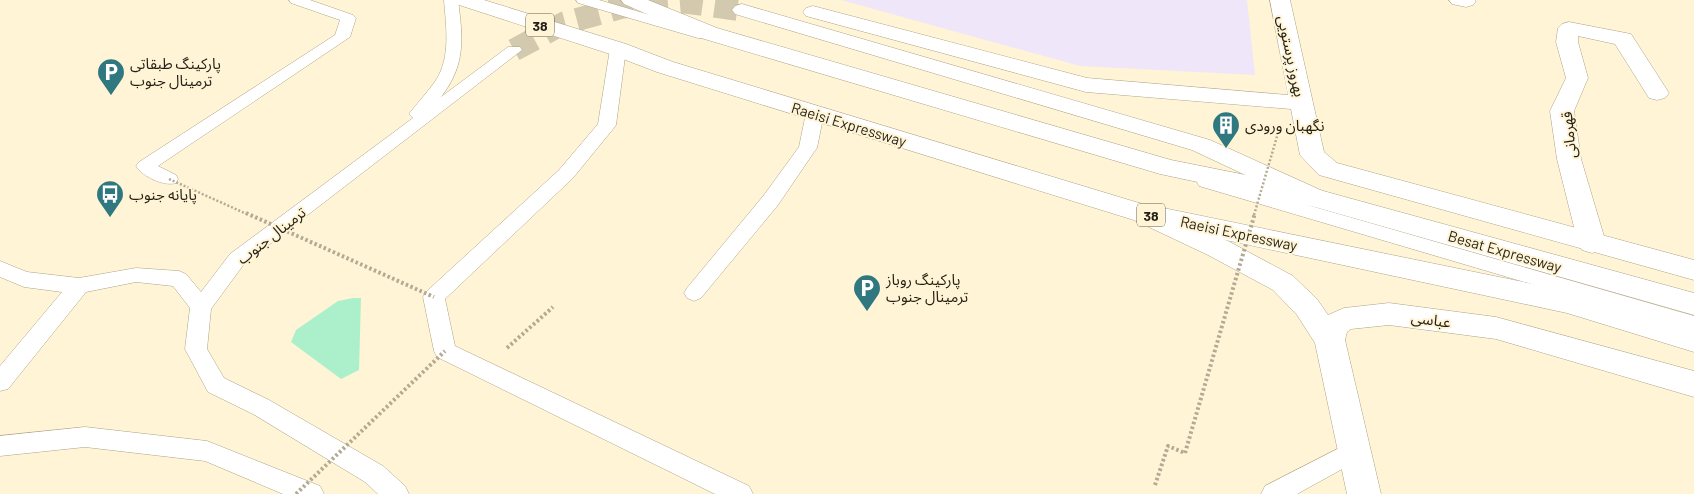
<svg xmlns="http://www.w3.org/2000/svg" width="1694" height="494" viewBox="0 0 1694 494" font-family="Barlow,'Noto Sans Arabic',sans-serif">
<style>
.industrial{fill:#f0e6fa}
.green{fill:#acf0cb}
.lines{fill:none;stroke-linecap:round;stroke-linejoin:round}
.secondary-tunnel{stroke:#d3c9af;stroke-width:23;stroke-dasharray:23 12;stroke-linecap:butt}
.lane-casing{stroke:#ada386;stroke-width:1}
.street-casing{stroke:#ada386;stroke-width:1}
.secondary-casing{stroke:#ada386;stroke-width:1}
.highway-casing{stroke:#ada386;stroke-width:1}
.path{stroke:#b3aa93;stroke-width:4;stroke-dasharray:2.5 2.5;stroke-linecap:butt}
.lane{fill:#fff;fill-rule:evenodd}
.street{fill:#fff;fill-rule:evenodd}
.secondary{fill:#fff;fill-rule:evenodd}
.highway{fill:#fff;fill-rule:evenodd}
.path-bridge-far1{stroke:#b3aa93;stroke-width:2.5;stroke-dasharray:2 2;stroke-linecap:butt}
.path-bridge{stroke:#b3aa93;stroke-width:4;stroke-dasharray:2.5 2.5;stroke-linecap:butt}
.labels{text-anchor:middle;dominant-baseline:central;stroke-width:4;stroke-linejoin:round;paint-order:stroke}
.shield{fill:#fff4d6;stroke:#655f4e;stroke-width:1}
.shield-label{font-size:14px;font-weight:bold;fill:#231f14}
.street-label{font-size:15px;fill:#231f14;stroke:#fff4d6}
.poi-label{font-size:15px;fill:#231f14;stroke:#fff4d6;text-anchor:start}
</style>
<rect width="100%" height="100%" fill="#fff4d6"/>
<path class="industrial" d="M841,0H1247L1255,75L1080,66Z"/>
<path class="green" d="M353,298H361L359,370L341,379L291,342L296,330L338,301Z"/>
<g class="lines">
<path class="secondary-tunnel" d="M514,50L564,23L623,7L685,2L742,10"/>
<g class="lane-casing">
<path id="lane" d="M289,0H310L353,15L356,18L350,37L158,166L176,175L178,179L176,183C164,187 142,176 136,166L139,162L335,35L340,20L291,3Z
M444,0H458C463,38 466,65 441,97L508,47H520L522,50L244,264L211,309L207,349L224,378L269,400L383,466L405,486L409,494H378L365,482L253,414L208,392L185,349L190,308L173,286L136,282L86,292L8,389L0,391V366L62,292L24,287L0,277V261L27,272L79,278L136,268L179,271L186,274L201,292L230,254L413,118L409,114C418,102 428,92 436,80C451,57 446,26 444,0Z
M576,0H599L708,32L711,35L708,38H698L578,3Z
M618,44L624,46L626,49L616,125L613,129L573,178L445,299L455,346L749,486L753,494H715L437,357L434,351L423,297L427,291L559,170L598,124L610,49L612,46Z
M815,108L821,109L824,113L817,148L814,152L778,205L701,298L694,301L687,298L684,293L687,288L764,195L799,147L806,113L809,109Z
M1206,176L1694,316V332L1199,186L1197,182L1199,178Z
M85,427L207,441L320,486L324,494H283L205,461L85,447L0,456V436Z
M1355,440L1364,443L1367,450L1364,457L1297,494H1261L1265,486Z"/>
</g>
<g class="street-casing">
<path id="street" d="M1449,0H1475L1476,1L1473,5L1466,7L1452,4Z
M1569,22L1631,34L1669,93L1665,98L1657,100L1649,98L1615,44L1578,36V42L1588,78L1574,111L1581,159L1606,243L1602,250L1592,253L1582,250L1578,243L1557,159L1550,111L1566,78L1556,42L1558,28L1562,24Z"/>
</g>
<g class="secondary-casing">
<path id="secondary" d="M1270,0H1290L1324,152L1337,163L1694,260V280L1319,175L1300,155L1291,109L1086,92L806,16L803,12L806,8L813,6L1087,78L1288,95Z
M742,4L1210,140L1325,192L1329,198L1325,204L1316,207L1307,204L1192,150L735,14L732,10L735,6Z
M1143,205L1228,241L1293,276L1317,299L1328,315L1344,308L1389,303L1496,317L1694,371V397L1496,339L1389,325L1351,329L1347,332L1345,340L1381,494H1347L1315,343L1297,315L1273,290L1208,255L1134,220L1130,214L1134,208Z"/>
</g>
<g class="highway-casing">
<path id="highway" d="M453,0H484L626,44L673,62L1139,203L1567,291L1694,328V352L1567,313L1137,221L657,72L610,54L456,4Z
M621,0H648L717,28L1171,160L1316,189L1694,293V315L1315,207L1160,174L701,38L624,4Z"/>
</g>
<path class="path" d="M507,348L553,307
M1155,485L1168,446L1185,453"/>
<use href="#lane" class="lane"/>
<use href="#street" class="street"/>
<use href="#secondary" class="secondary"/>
<use href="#highway" class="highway"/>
<path class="path-bridge-far1" d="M169,179L249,215
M1254,215L1278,133"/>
<path class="path-bridge" d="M246,213L434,297
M1185,453L1255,213
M296,494L445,351"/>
</g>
<defs>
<g id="parking-pin" transform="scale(1.4375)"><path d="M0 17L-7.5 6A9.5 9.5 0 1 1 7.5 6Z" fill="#307880" stroke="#fff4d6"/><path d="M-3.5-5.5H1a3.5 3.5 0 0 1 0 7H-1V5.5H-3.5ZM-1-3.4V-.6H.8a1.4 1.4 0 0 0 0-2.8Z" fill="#fff"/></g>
<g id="building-pin" transform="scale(1.4375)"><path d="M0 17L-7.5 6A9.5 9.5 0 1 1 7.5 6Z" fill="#307880" stroke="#fff4d6"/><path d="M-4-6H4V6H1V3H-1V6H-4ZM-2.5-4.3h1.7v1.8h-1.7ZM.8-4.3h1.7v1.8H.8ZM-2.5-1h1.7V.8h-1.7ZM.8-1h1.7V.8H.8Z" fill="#fff"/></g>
<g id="bus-pin" transform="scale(1.4375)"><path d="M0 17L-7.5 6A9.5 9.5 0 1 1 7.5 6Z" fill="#307880" stroke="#fff4d6"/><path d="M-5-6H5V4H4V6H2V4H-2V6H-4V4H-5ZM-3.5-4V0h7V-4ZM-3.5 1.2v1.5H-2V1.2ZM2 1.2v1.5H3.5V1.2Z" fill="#fff"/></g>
</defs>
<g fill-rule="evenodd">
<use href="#parking-pin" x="111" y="72"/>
<use href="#building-pin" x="1226" y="125"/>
<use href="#bus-pin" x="110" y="194"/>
<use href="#parking-pin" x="867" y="288"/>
</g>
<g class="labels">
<g class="shield">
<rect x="526" y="13.5" width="28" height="23" rx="4"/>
<rect x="1137" y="203.5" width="28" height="23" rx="4"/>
</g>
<g class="shield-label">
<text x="540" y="25">38</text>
<text x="1151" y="215">38</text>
</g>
<g class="street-label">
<text transform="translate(1292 56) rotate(78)">بهروز پرستویی</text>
<text transform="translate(849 124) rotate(17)">Raeisi Expressway</text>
<text transform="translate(1568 135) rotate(-96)">قهرمانی</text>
<text transform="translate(1239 233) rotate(12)">Raeisi Expressway</text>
<text transform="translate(271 235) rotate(-38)">ترمینال جنوب</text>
<text transform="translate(1505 251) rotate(16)">Besat Expressway</text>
<text transform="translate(1431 319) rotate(8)">عباسی</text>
</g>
<g class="poi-label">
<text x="130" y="63">پارکینگ طبقاتی<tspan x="130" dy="17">ترمینال جنوب</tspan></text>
<text x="1245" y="125">نگهبان ورودی</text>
<text x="129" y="194">پایانه جنوب</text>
<text x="886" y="279">پارکینگ روباز<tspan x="886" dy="17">ترمینال جنوب</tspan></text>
</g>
</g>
</svg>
